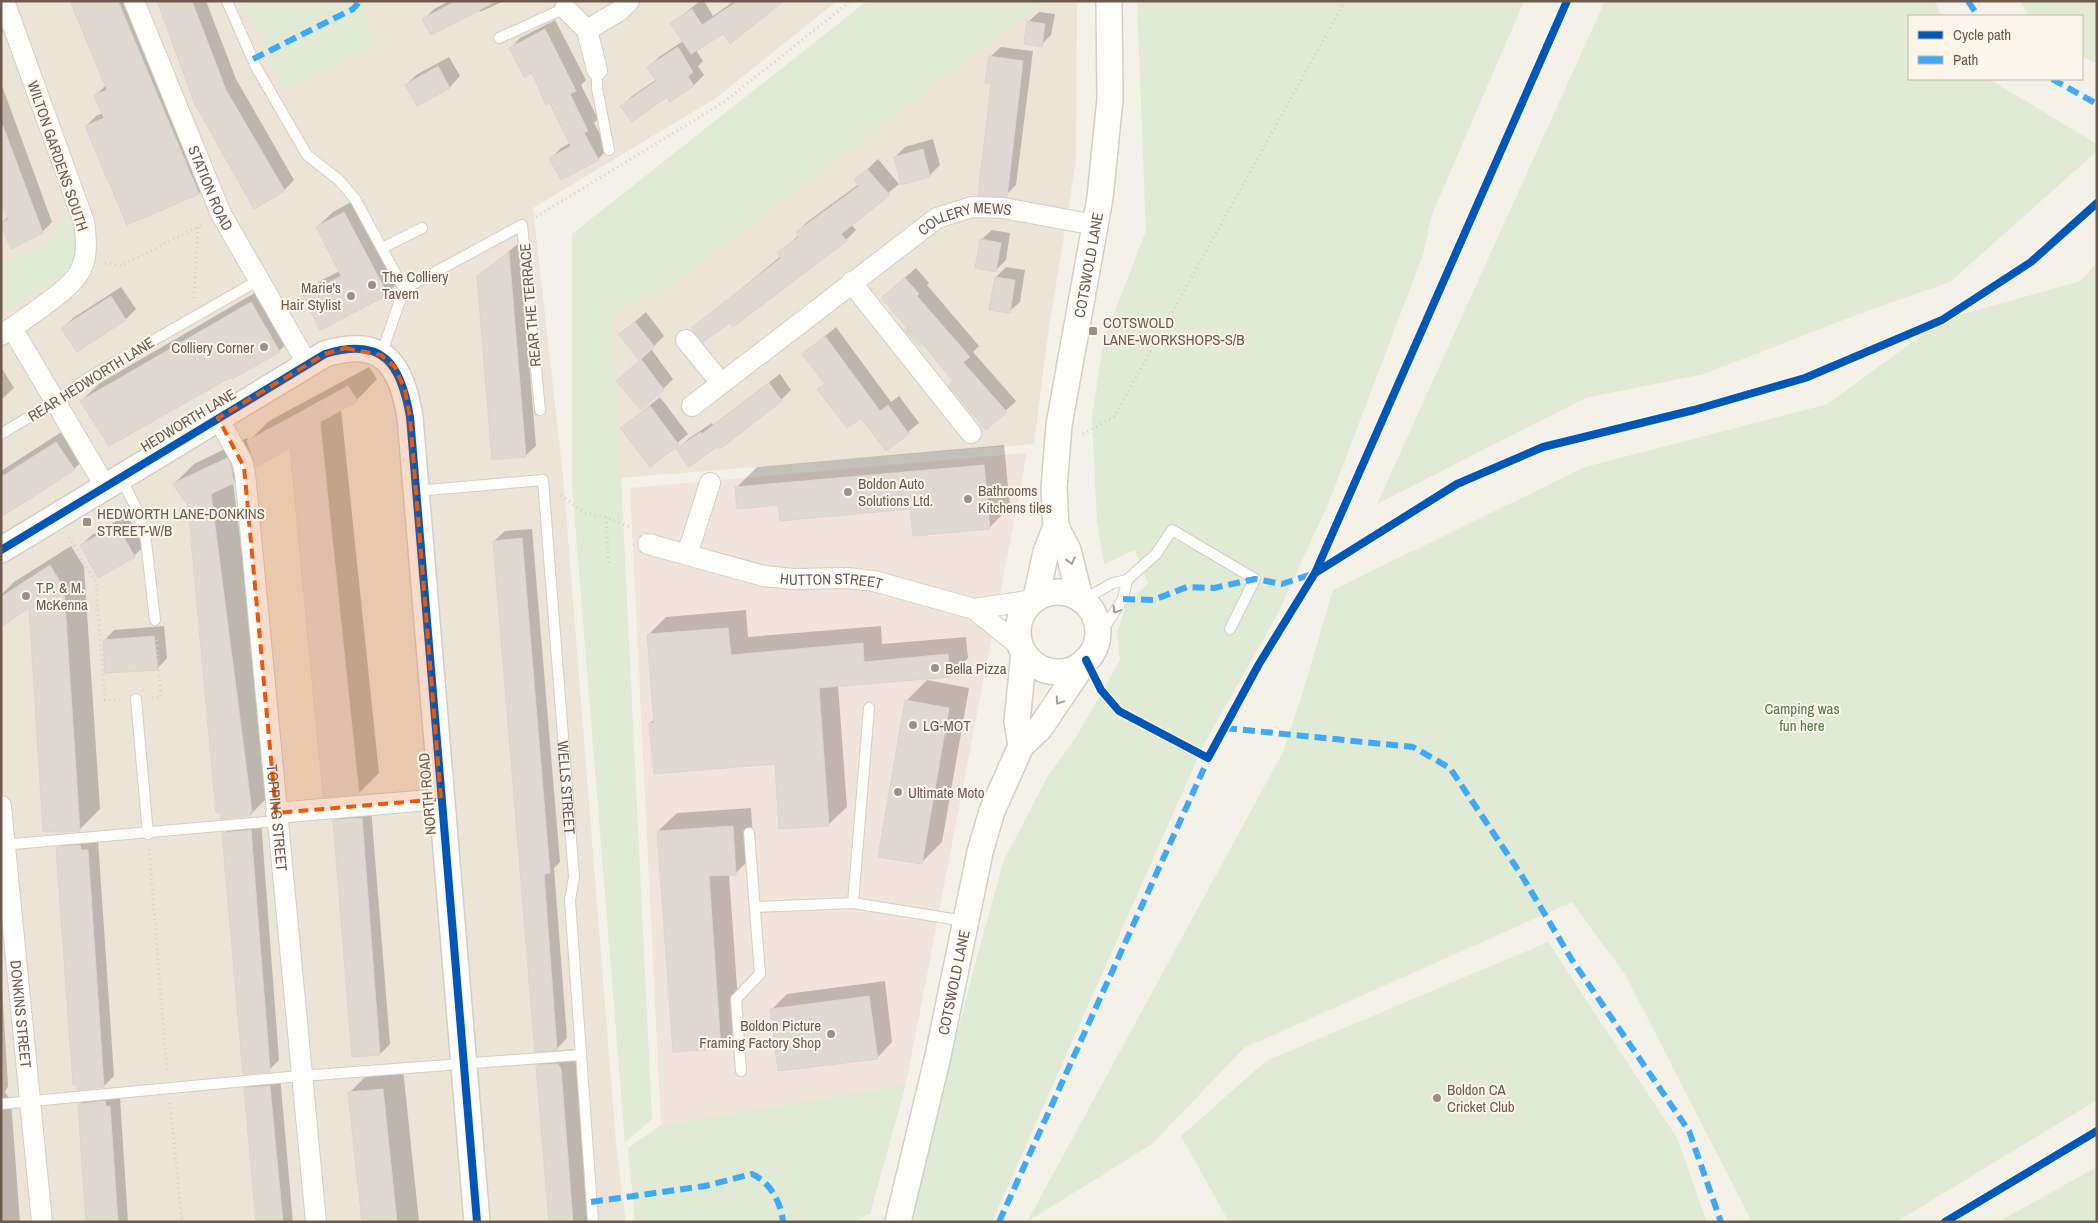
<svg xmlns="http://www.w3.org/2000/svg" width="2098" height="1223" viewBox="0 0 2098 1223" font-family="'Archivo Narrow',sans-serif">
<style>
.residential{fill:#ece4d7}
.commercial{fill:#f1e4da}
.green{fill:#e0ead5}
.shadow{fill:#0003}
.building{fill:#e0d9d2;stroke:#dcd4cc}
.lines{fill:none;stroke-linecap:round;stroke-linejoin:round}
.service-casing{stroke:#d3cec7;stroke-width:12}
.minor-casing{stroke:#d3cec7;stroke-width:22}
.tertiary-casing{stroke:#d3cec7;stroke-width:28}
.path{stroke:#d6d0ca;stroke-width:3;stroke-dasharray:1 4;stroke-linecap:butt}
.service{stroke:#fdfdfc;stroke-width:10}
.minor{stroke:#fdfdfc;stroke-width:20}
.tertiary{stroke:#fdfdfc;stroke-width:25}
.quiet{stroke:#3fa9f5;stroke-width:6;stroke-dasharray:12 6;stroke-linecap:butt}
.cycleway-casing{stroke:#fcf6ea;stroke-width:11}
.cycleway{stroke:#0057b8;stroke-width:8}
.oneway{stroke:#a79b93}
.marked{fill:#e8590c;fill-opacity:0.2;stroke:#e8590c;stroke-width:4;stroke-dasharray:10 6;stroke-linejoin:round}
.poi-dot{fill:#9d8f84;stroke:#fcf6ea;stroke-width:2}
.labels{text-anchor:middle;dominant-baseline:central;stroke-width:4;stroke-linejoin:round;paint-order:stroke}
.street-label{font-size:15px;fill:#6e5a4d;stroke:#fcf6ea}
.poi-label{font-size:15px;fill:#6e5a4d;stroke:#fcf6ea;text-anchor:start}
.park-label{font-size:15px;fill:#55784a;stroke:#fcf6ea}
</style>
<rect width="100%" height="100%" fill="#f4f1e9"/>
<path class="residential" d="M1,1H837L716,98L533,208L563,475L616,1144L626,1222H1Z
M1045,1H1077L1076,160L1047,341L1034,444L620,478L613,310L642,301L675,283Z"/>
<path class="commercial" d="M1027,453L906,1084L661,1125L630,488Z"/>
<path class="green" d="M244,1H376L362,10L378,45L282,91Z
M867,1H1045L675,283L642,301L613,310L652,1119L625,1142L572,484V234Z
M1137,1H1524L1431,217L1424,252L1329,502L1277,615L1204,744L992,1222H909L975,964L1004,860L1048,776L1075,739L1120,660L1117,633L1126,606L1148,583L1135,550L1104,564L1097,521L1092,417L1104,339L1146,231Z
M1605,1H1934L1942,16H1909V79H1989L2097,144V151L1950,282L1864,312L1704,374L1585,398L1377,504Z
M2020,1H2097V63L2082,56V16H2029Z
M66,210C80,239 80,241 71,271L1,314V262L44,245L61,223L56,214Z
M2097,262V1100L1896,1222H1752L1626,976L1572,902L1244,1048L1152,1144L1027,1222L1283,752L1302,695L1333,590L1585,467L1828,404L1942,320L2081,281Z
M1548,942L1677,1138L1707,1222H1229L1181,1136L1266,1061Z
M906,1084L870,1214L850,1222H635L628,1148L661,1125Z
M2097,1167V1222H1998Z"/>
<path class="shadow" d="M71,1H132L209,183L199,193L86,126L96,116L103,113L96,95L106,85Z
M158,1H206L236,79L294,180L284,190Z
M449,1H504L480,12L479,9L424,19L434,9Z
M700,1H704L713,16L734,1H782L730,43L723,32L696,50L703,61L698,66L704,75L694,85L670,100L668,96L622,106L632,96L657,79L649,67L659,57L683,41L672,23Z
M1039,12L1055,14L1051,35L1041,45L1028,22Z
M555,20L586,80L581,85L598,119L594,123L608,149L598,159L551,158L561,148L570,143L533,71L510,49L520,38Z
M1001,47L1033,51L1016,185L1006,195L990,57Z
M449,57L460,76L450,87L417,105L406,85L416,75Z
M1,83L52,222L42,232L2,223L8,216L1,198Z
M933,139L940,165L930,175L902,183L895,157L905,147Z
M878,159L899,184L851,224L856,230L846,240L730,322L693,328L781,256L779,253L799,235L797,232L807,222L859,184L856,180Z
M360,197L402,278L387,294L304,297L320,281L340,271L317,227L333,212Z
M992,230L1010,233L1006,260L995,271L981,240Z
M519,243L536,446L525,456L478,277Z
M1006,267L1025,270L1020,302L1009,312L996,277Z
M916,268L929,283L927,285L979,346L973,352L1016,401L986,429L954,380L910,329L893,288Z
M270,284L298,332L279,351L232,375L81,401L100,383Z
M121,287L136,309L126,319L63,328L73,318Z
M646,312L664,336L651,349L673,379L663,389L628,371L648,353L621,334Z
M836,327L891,402L899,396L919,423L886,450L861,416L819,390L826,383L804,354Z
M1,367L14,388L1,400Z
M369,367L377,379L357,400L341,409L379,773L359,793L291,446L255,460L233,482L272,790L270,795L250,815L189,505L174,484L194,464L247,438L249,441L269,421Z
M780,374L791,390L781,400L719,445L678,449L688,439L712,423L713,425Z
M660,397L688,434L650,466L622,428Z
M77,422L95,449L74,469L1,516V471Z
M1004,445L1010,507L989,528L911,508L780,504L736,488L757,467Z
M127,515L144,546L134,556L81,545L92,535Z
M532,529L560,862L554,868L567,1038L555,1051L573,1049L575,1054L590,1222H550L537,1066L554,1049L535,1050L524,892L494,541L505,531Z
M71,546L84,567L100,809L79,830L30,606L1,615V595L14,582Z
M746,610L748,637L881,626L882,644L966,637L968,658L950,676L838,685L847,807L828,825L776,763L650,723L655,719L648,635L666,617Z
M164,626L167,658L157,669L104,641L114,630Z
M927,680L969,688L942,842L921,863L906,701Z
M371,808L390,1044L380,1054L334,821L344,810Z
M751,808L754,855L735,874H729L740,1029L721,1048L658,831L677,813Z
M261,820L279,1060L268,1071L243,1073L224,833L234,823Z
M68,837L98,840L114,1076L104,1086L58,848Z
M1,969L8,1086L5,1092L11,1101L20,1222H1Z
M885,981L892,1042L877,1058L771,1010L787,994Z
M403,1069L419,1222H363L350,1092L370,1072Z
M280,1076L293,1222H257L245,1089L255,1078Z
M90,1094L120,1097L128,1222H88L80,1104Z"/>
<path class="building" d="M70,1H118L199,194L127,225L85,126L104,118L94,95L107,90Z
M157,1H192L226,90L285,191L254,209L195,104Z
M456,1H497L431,35L422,19Z
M738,1H784L730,44L723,34L691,54L670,23L692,9L702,25Z
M1027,21L1045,24L1042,47L1024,44Z
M545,29L576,91L570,94L588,131L584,133L599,160L561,180L549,158L571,146L550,103L546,105L532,73L524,77L509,48Z
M678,47L693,72L688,76L694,86L670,102L667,97L632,122L620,106L656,81L647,67Z
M989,56L1023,61L1007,197L978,195L991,84L985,83Z
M438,66L450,88L417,106L405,85Z
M3,126L43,233L11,249L1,225V222L8,220L1,201V127Z
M923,149L930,177L901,185L894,157Z
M867,169L890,195L841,234L847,241L733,327L730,323L703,342L691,328L781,258L777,252L799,237L796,232L859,186L854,180Z
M344,212L388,295L320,330L303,296L341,276L316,227Z
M980,239L1001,243L996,272L975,268Z
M509,252L526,457L492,460L477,276Z
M995,277L1015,280L1010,313L989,310Z
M905,278L919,294L917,296L970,357L963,362L1007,412L986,430L948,385L953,381L922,343L919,346L906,331L908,329L881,298Z
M111,296L126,320L77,352L61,328Z
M251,302L280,352L232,379L231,377L109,446L80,401Z
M635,322L655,347L639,360L619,334Z
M825,336L880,411L888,405L909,434L886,451L861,418L847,428L817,389L825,384L802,354Z
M641,359L664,390L641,410L616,381Z
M769,383L782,401L720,449L718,446L689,467L676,449L701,432L702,434Z
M348,386L358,401L320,422L359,794L323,797L290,448L256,467L247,441Z
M650,406L679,445L650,467L620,428Z
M56,442L75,470L1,517V477Z
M227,458L231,465L234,483L211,494L252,812H250V816L221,819V813H216L188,505L172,484Z
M984,465L990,529L913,536L910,509L780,521L778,505L737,509L735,487Z
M117,525L135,557L98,578L80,545Z
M522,538L550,873L544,874L557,1050L535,1052L493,541Z
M50,565L64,588L80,831L56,833L55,831L43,832L29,608L1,627V597Z
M728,628L731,655L863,643L864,662L948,654L950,677L819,688L829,826L779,829L775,764L654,774L649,723H654L647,634Z
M154,636L158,670L105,673L103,640Z
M905,700L949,708L922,864L878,857Z
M362,818L380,1055L352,1057L333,820Z
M733,826L736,875L709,876L721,1049L673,1052L657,831Z
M251,830L270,1069L269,1072L243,1074L222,833Z
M80,845L81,850H88L104,1087L77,1090V1085H73L56,847Z
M869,996L878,1059L778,1071L770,1009Z
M558,1064L561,1069L573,1222H549L536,1065Z
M270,1086L283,1222H256L244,1088Z
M383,1089L397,1222H362L348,1092Z
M105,1101L106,1107L110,1106L118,1222H86L78,1104Z"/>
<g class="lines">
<g class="service-casing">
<g id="service">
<path d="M227,1L256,67L307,155L339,180L355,199L404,289"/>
<path d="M499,38L565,8"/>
<path d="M597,70V88L609,150"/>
<path d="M382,248L422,228"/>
<path d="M381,355L404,289L522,225L540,410"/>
<path d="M1,434L54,402L91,376L259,280"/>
<path d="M121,478L137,510L146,541L155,620"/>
<path id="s1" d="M416,491L543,480L574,877L570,900L593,1222"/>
<path d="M1083,600L1113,583L1127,580L1156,554L1172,530L1255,579L1230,629"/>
<path d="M1098,637L1123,599L1127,580"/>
<path d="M136,699L148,834"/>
<path d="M2,845L276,821"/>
<path d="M853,903L869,708"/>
<path d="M755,907L853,903L965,921"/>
<path d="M741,1071L736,999L760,974L749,833"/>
<path d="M1,1104L289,1077L580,1055"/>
</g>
</g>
<g class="minor-casing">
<g id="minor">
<path id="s2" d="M134,1L221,214L308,365"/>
<path d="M565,8L587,30L597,70"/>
<path d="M587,30L619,11L629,1"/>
<path d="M851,282L971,433"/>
<path d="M12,328L105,486"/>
<path d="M1,335C16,326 29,316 43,306C79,279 91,270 84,222L4,1"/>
<path d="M686,340L721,383"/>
<path id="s3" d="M692,406L937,218L972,207L1003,208L1095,225"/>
<path id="s4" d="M218,418L242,461L245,474L316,1222"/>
<path id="s5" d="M648,544L764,576L793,579L847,578L874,581L974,609L1033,600"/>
<path d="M687,555L710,483"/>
<path d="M974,609L1021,647"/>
<path id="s6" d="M1,806L42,1222"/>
<path d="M276,813L441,799"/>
</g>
</g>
<g class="tertiary-casing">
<g id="tertiary">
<path d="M1056,527L1068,550L1080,598"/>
<path d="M1,550L325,354C384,336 401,365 410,417L477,1222"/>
<circle cx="1058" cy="632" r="40"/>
<path id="s7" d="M1036,598L1046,552L1056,527L1054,488L1059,425L1100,198L1110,99L1109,1"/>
<path d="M1021,746L1017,721L1024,653"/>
<path id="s8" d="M898,1222L938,1056L980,852L992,811L1021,746L1040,728L1086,660"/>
</g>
</g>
<path class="path" d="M536,217L724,102L851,1
M105,263L121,266L203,224
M194,298L198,227
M1083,434L1114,417L1345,1
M561,495L585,513L606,517L633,528
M606,517L609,567
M69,537L96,583L105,700H121
M152,698L161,697L156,636
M149,849L167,1072
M170,1103L182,1222"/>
<use href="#service" class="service"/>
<use href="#minor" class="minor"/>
<use href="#tertiary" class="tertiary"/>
<path class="quiet" d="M1968,1L1978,16
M253,59L353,9L360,1
M2052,79L2097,104
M1123,599L1153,600L1187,587L1214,588L1255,579L1282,584L1315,573
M1225,728L1413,747L1450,768L1522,876L1572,960L1689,1131L1721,1222
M591,1202L705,1186L752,1174C770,1182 781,1202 783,1222
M999,1222L1210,755"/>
<g class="cycleway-casing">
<path id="cycleway" d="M1,550L325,354C384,336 401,365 410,417L477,1222
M1315,573L1457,484L1543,447L1694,410L1805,378L1942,320L2031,262L2097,203
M1086,660L1101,690L1119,711L1208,758L1259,664L1315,573L1567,1
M1945,1222L2097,1131"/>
</g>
<use href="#cycleway" class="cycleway"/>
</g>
<defs><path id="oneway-chevron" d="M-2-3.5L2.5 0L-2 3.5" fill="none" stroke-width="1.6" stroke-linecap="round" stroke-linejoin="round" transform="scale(1.25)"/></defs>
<g class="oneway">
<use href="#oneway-chevron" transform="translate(1071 561) rotate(76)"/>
<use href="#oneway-chevron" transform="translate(1116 610) rotate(121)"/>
<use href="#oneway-chevron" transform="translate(1059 701) rotate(124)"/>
</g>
<path class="marked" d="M345,348L381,355L395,367L405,390L410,417L441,799L276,813L244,467L218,418L325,354Z"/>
<g class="poi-dot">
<circle cx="372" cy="285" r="5"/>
<circle cx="351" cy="296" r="5"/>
<rect x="1088" y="326" width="10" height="10" rx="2.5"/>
<circle cx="264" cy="347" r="5"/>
<circle cx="848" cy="492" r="5"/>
<circle cx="968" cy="499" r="5"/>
<rect x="82" y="517" width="10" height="10" rx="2.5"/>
<circle cx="26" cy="596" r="5"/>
<circle cx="935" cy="668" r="5"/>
<circle cx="913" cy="725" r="5"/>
<circle cx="898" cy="792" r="5"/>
<circle cx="831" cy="1034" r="5"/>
<circle cx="1437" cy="1098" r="5"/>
</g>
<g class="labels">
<g class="street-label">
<text transform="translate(58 156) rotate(71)">WILTON GARDENS SOUTH</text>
<text stroke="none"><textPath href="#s2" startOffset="202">STATION ROAD</textPath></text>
<text stroke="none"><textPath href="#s3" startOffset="336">COLLERY MEWS</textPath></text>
<text stroke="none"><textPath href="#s7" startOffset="339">COTSWOLD LANE</textPath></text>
<text transform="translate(530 305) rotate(-95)">REAR THE TERRACE</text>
<text transform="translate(91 379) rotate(-32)">REAR HEDWORTH LANE</text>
<text transform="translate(188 420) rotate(-31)">HEDWORTH LANE</text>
<text stroke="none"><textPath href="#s5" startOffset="188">HUTTON STREET</textPath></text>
<text stroke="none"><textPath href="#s1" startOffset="436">WELLS STREET</textPath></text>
<text transform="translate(427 794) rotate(-95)">NORTH ROAD</text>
<text stroke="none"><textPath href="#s4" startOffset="408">TOPPING STREET</textPath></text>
<text stroke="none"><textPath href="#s8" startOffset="246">COTSWOLD LANE</textPath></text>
<text stroke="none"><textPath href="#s6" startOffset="209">DONKINS STREET</textPath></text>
</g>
<g class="poi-label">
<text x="382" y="276">The Colliery<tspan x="382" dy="17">Tavern</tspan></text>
<text x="341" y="287" text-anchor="end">Marie's<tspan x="341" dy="17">Hair Stylist</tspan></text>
<text x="1103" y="322">COTSWOLD<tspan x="1103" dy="17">LANE-WORKSHOPS-S/B</tspan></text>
<text x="254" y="347" text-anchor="end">Colliery Corner</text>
<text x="858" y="483">Boldon Auto<tspan x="858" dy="17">Solutions Ltd.</tspan></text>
<text x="978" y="490">Bathrooms<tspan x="978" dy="17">Kitchens tiles</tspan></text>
<text x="97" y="513">HEDWORTH LANE-DONKINS<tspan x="97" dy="17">STREET-W/B</tspan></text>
<text x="36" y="587">T.P. &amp; M.<tspan x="36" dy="17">McKenna</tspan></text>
<text x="945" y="668">Bella Pizza</text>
<text x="923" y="725">LG-MOT</text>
<text x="908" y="792">Ultimate Moto</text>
<text x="821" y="1025" text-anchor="end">Boldon Picture<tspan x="821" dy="17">Framing Factory Shop</tspan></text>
<text x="1447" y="1089">Boldon CA<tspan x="1447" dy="17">Cricket Club</tspan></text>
</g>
<g class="park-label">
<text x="1802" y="708">Camping was<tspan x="1802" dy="17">fun here</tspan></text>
</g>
</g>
<rect width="2098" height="1223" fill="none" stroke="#6e5a4d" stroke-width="5"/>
<rect x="1908" y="15" width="175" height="65" fill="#fcf6ea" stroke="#c3b8ab"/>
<rect x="1918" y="31" width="25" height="8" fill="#0057b8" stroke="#c3b8ab"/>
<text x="1953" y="40" font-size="15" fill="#6e5a4d">Cycle path</text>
<rect x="1918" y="56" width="25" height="8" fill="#3fa9f5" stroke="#c3b8ab"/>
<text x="1953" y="65" font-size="15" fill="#6e5a4d">Path</text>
</svg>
